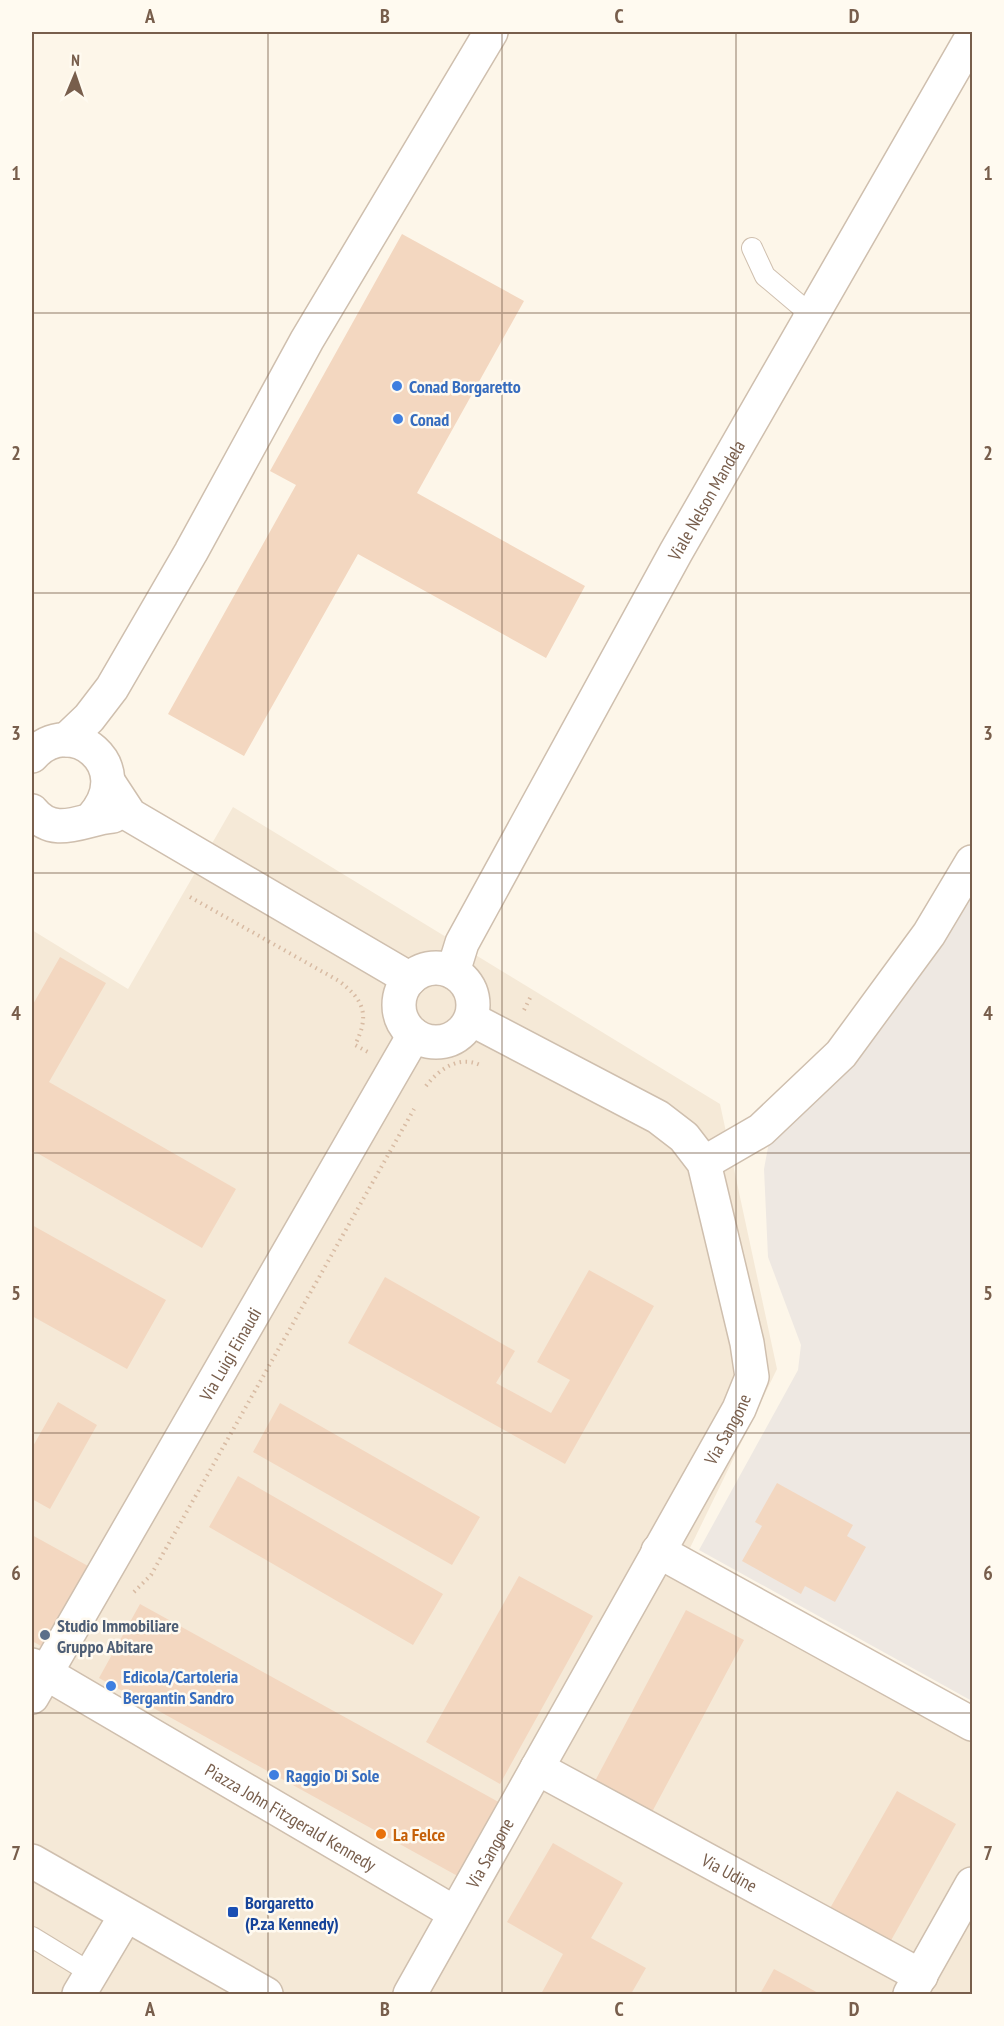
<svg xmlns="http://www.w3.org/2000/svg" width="1004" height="2026" viewBox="0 0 1004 2026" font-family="'PT Sans Narrow',sans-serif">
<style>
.residential{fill:#f5e9d7}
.industrial{fill:#eee8e2}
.building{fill:#f3d7c0}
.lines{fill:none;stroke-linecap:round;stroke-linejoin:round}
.service-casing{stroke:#cfbfae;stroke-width:22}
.minor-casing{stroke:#cfbfae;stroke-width:36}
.tertiary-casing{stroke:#cfbfae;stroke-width:36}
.path{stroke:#d8bba3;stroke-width:4;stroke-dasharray:1.5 4.5;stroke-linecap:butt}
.service{stroke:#fff;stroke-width:20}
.minor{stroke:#fff;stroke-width:33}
.tertiary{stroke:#fff;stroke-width:33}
.grid{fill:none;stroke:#785e4c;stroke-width:1.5;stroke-opacity:0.55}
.shop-dot{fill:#3f7fe0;stroke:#fffaf0;stroke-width:2}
.service-dot{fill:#5c6f8a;stroke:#fffaf0;stroke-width:2}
.food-dot{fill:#e8710a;stroke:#fffaf0;stroke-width:2}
.transit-dot{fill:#1a4fb4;stroke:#fffaf0;stroke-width:2}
.labels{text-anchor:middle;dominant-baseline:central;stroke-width:5;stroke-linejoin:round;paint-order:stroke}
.shop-label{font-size:18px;font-weight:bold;fill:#366cbe;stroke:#fffaf0;text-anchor:start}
.street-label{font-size:18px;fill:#785e4c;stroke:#fffaf0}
.service-label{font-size:18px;font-weight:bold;fill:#4e5e75;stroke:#fffaf0;text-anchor:start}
.food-label{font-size:18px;font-weight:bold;fill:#c56008;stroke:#fffaf0;text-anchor:start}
.transit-label{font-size:18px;font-weight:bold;fill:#164399;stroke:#fffaf0;text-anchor:start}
.neatline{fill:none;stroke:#785e4c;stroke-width:2}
.grid-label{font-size:20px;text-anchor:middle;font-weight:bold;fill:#785e4c}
</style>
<rect width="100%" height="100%" fill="#fdf6e9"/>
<path class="residential" d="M233,807L720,1104L777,1369L689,1550L972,1705V1994H32V930L128,989Z"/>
<path class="industrial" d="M972,881V1701L699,1550L798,1370L801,1345L768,1257L764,1169L769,1142Z"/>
<path class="building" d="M402,234L524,301L417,493L585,586L546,658L358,554L244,756L168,714L296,485L270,471Z
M60,957L106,983L49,1082L236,1189L202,1248L32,1150V1006Z
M32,1225L166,1300L127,1369L32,1316Z
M589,1270L654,1306L565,1464L348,1343L385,1277L515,1351L496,1383L551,1413L570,1380L537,1362Z
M58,1402L97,1425L50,1509L32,1499V1448Z
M280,1403L480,1517L452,1565L253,1452Z
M238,1476L443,1594L413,1645L209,1527Z
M777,1483L853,1525L847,1536L866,1547L835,1602L805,1586L801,1594L742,1561L762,1526L755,1522Z
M32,1535L88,1566L41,1646L32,1641Z
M519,1576L593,1616L500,1784L426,1742Z
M140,1604L504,1805L463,1879L99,1678Z
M686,1610L744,1640L652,1812L595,1781Z
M897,1791L956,1824L889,1944L829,1910Z
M553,1843L623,1883L591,1938L646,1968L631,1994H541L563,1954L507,1922Z
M774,1969L791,1978L820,1994H760Z"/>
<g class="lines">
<g class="service-casing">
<path id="service" d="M752,248L765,276L803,308L805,327
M32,1937L91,1973"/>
</g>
<g class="minor-casing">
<g id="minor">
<path d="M66,740L89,718L112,688L191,552L307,340L491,32"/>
<path d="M32,756C70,712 139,766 92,818"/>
<path d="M109,783L130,815L410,979"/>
<path d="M32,811C55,840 84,818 113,816"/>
<circle cx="436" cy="1005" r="37"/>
<path id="s1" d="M453,972L462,943L676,552L972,37"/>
<path d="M704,1163L761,1130L841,1054L929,934L972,862"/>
<path d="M658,1551L972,1724"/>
<path id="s2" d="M32,1665L455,1913"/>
<path id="s3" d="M32,1697L414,1035"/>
<path id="s4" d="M537,1768L921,1976"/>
<path d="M79,1994L126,1915"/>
<path id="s5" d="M410,1994L739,1409L752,1377L747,1343L704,1163L684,1137L658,1117L471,1019"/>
<path d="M910,1994L972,1884"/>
</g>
</g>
<g class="tertiary-casing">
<path id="tertiary" d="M32,1861L266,1994"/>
</g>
<path class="path" d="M190,897L339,981C364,1000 370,1015 355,1045L368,1052
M524,1010L531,996
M426,1086C439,1069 459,1055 480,1065
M134,1592L151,1575L414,1109"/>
<use href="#service" class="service"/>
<use href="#minor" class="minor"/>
<use href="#tertiary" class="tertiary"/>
</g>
<path class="grid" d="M268,32V1994M502,32V1994M736,32V1994M32,313H972M32,593H972M32,873H972M32,1153H972M32,1433H972M32,1713H972"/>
<g class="shop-dot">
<circle cx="397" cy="386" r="6"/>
<circle cx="398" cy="419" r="6"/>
<circle cx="111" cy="1686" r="6"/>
<circle cx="274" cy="1775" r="6"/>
</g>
<circle class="service-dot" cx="45" cy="1635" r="6"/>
<circle class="food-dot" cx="381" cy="1834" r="6"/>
<rect class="transit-dot" x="227" y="1906" width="12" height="12" rx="3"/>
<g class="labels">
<g class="shop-label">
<text x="409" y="386">Conad Borgaretto</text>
<text x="410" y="419">Conad</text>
<text x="123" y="1676">Edicola/Cartoleria<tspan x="123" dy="21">Bergantin Sandro</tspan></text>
<text x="286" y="1775">Raggio Di Sole</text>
</g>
<g class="street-label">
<text stroke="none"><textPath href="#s1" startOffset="536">Viale Nelson Mandela</textPath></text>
<text stroke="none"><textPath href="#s3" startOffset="396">Via Luigi Einaudi</textPath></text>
<text stroke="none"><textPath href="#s5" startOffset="648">Via Sangone</textPath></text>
<text stroke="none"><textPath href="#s2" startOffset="300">Piazza John Fitzgerald Kennedy</textPath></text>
<text stroke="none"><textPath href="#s5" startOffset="162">Via Sangone</textPath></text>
<text stroke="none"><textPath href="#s4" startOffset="219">Via Udine</textPath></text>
</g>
<g class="service-label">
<text x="57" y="1625">Studio Immobiliare<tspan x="57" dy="21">Gruppo Abitare</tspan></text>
</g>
<g class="food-label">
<text x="393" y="1834">La Felce</text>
</g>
<g class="transit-label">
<text x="245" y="1902">Borgaretto<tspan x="245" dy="21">(P.za Kennedy)</tspan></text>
</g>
</g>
<rect width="1004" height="2026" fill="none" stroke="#fffaf0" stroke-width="66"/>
<g transform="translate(75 75) rotate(2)" stroke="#fffaf0" stroke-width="4.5" paint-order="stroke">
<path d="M0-4.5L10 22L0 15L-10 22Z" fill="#785e4c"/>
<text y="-9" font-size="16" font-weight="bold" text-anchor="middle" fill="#785e4c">N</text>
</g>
<rect x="33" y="33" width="938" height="1960" class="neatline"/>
<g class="grid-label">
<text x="150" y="23">A</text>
<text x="385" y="23">B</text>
<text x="619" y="23">C</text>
<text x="854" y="23">D</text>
<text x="16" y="180">1</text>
<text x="988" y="180">1</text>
<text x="16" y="460">2</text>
<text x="988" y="460">2</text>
<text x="16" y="740">3</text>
<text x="988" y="740">3</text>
<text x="16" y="1020">4</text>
<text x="988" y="1020">4</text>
<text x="16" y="1300">5</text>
<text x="988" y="1300">5</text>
<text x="16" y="1580">6</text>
<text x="988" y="1580">6</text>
<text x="16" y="1860">7</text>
<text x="988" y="1860">7</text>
<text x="150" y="2016">A</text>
<text x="385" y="2016">B</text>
<text x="619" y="2016">C</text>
<text x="854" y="2016">D</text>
</g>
</svg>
